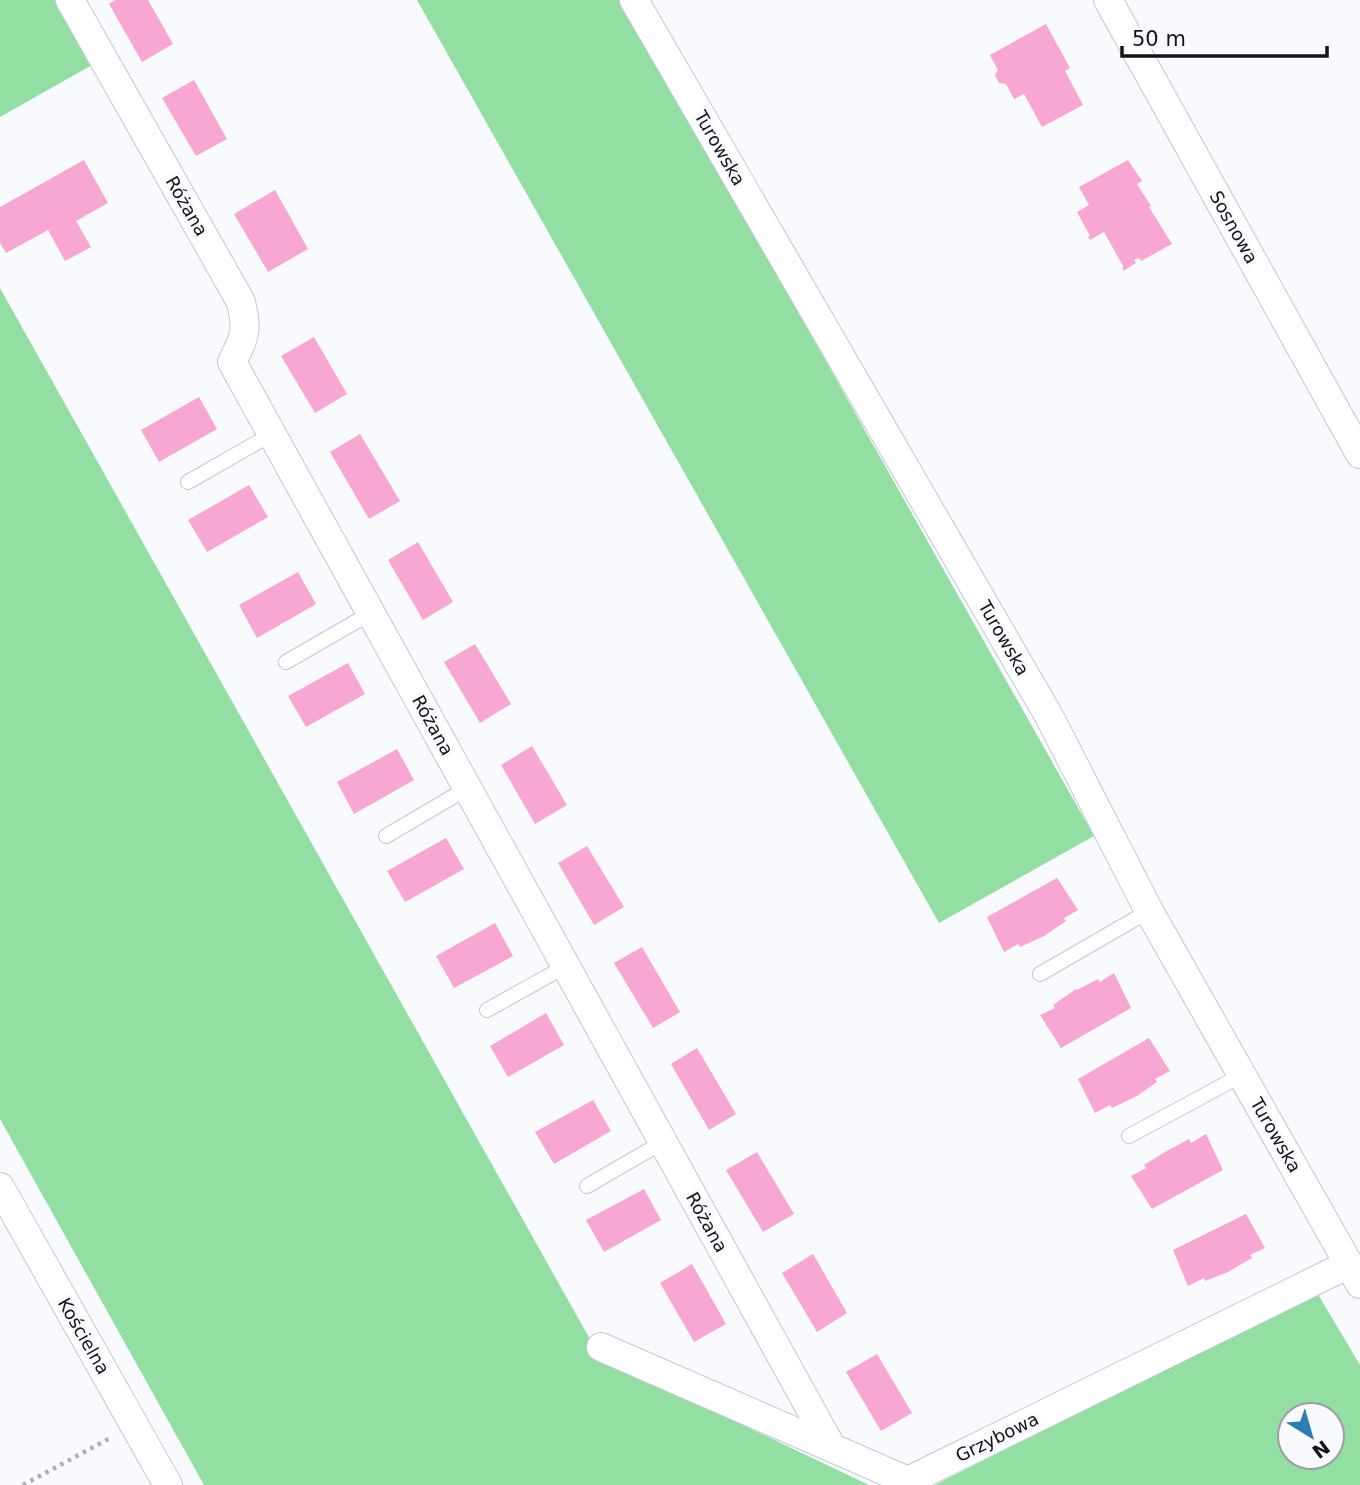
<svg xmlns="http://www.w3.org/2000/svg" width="1360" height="1485" viewBox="0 0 1360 1485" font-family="'DejaVu Sans',sans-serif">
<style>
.forest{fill:#92dea3;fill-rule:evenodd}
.building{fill:#f8a6d2}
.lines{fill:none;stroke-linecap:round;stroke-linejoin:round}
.lane-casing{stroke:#c4c8d3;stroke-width:16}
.street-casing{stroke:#c4c8d3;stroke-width:30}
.path{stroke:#adafb3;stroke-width:4.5;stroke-dasharray:3.5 5;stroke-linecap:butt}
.lane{stroke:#fff;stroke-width:14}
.street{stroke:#fff;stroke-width:28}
.labels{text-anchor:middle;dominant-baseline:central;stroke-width:7;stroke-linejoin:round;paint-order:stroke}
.street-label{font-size:18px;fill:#131519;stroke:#f8fafe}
</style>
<rect width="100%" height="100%" fill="#f8fafe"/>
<path class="forest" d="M0,0H54L92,65L0,117Z
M417,0H622L1094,836L939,923Z
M0,288L600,1357L869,1485H204L0,1119Z
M1316,1291L1360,1365V1485H935ZM1290,1415H1332V1457H1290Z"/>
<path class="building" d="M115,0H148L173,44L142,62L109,4Z
M1046,24L1070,68L1065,71L1083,105L1042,127L1024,94L1014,99L1006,84L999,83L995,75L998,70L990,55Z
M194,80L227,139L196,156L162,98Z
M84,160L108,203L76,221L91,247L65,261L48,230L6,253L0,243V207Z
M1128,160L1142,181L1137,184L1151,206L1149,207L1172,244L1141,261L1139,258L1134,260L1136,263L1123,271V266L1104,232L1090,240L1088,237L1090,236L1077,212L1089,205L1079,187Z
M275,190L308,249L268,272L234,214Z
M314,337L347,394L315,413L281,356Z
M199,397L217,429L159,462L141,430Z
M360,434L400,501L369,519L330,452Z
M249,485L268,517L207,552L188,520Z
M418,542L453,602L423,620L388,560Z
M298,572L316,604L257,638L239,605Z
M475,644L511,704L480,723L444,662Z
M348,663L365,694L306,727L288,696Z
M532,746L567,805L535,824L501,765Z
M397,749L414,780L354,814L337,782Z
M446,838L464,869L405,902L387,871Z
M587,846L624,907L594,925L558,863Z
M1057,878L1078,910L1064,918L1066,921L1044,936L1020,947L1018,944L1004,952L987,917Z
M495,923L513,956L454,988L436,956Z
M642,947L680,1012L653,1028L614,963Z
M1114,973L1131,1008L1061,1048L1040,1015L1055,1008L1053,1005L1076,989L1077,990L1098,979L1100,982Z
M546,1013L564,1045L508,1077L490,1046Z
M1149,1038L1170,1071L1155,1079L1157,1082L1137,1096L1112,1108L1110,1105L1095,1113L1078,1079Z
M697,1048L736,1114L709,1130L671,1064Z
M593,1100L611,1131L554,1164L535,1132Z
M1206,1134L1223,1170L1152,1209L1131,1176L1146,1168L1144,1165L1165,1152L1189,1139L1191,1143Z
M757,1152L794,1214L763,1232L726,1170Z
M644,1189L661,1220L604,1252L586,1220Z
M1246,1214L1265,1248L1250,1255L1252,1258L1228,1272L1205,1281L1204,1278L1188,1286L1173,1250Z
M813,1254L847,1313L817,1332L782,1273Z
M692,1264L726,1324L694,1342L660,1283Z
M877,1354L912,1413L881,1431L846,1372Z"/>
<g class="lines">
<g class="lane-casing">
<path id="lane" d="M188,482L272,434
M286,662L371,613
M386,836L468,788
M1040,974L1149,911
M487,1010L566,966
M1129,1136L1242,1075
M587,1186L663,1142"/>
</g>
<g class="street-casing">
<path id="street" d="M70,0L241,302C248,331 245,336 232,362L832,1448
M634,0L1049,716L1149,911L1360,1284
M1108,0L1360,454
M0,1187L168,1485
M601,1347L908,1481L1349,1264"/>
</g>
<path class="path" d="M23,1485L112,1437"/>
<use href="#lane" class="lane"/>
<use href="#street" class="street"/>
</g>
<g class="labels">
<g class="street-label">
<text transform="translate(720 148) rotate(60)">Turowska</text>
<text transform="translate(187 206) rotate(60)">Różana</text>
<text transform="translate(1234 227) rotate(61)">Sosnowa</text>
<text transform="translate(1004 638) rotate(60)">Turowska</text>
<text transform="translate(433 725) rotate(61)">Różana</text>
<text transform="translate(1276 1135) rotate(60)">Turowska</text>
<text transform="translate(707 1222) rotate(61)">Różana</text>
<text transform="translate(84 1336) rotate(60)">Kościelna</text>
<text transform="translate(997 1437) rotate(-26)">Grzybowa</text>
</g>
</g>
<g transform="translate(1311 1436) rotate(143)"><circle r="33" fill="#f8fafe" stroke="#9c9ea2" stroke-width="2"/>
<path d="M0-5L12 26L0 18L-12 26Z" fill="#2b7eaf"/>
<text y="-10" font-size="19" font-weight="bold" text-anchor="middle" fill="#131519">N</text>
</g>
<path d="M1122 46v10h205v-10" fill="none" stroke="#131519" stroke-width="3.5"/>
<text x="1132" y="46" font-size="21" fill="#131519" stroke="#f8fafe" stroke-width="5" paint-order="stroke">50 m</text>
</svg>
